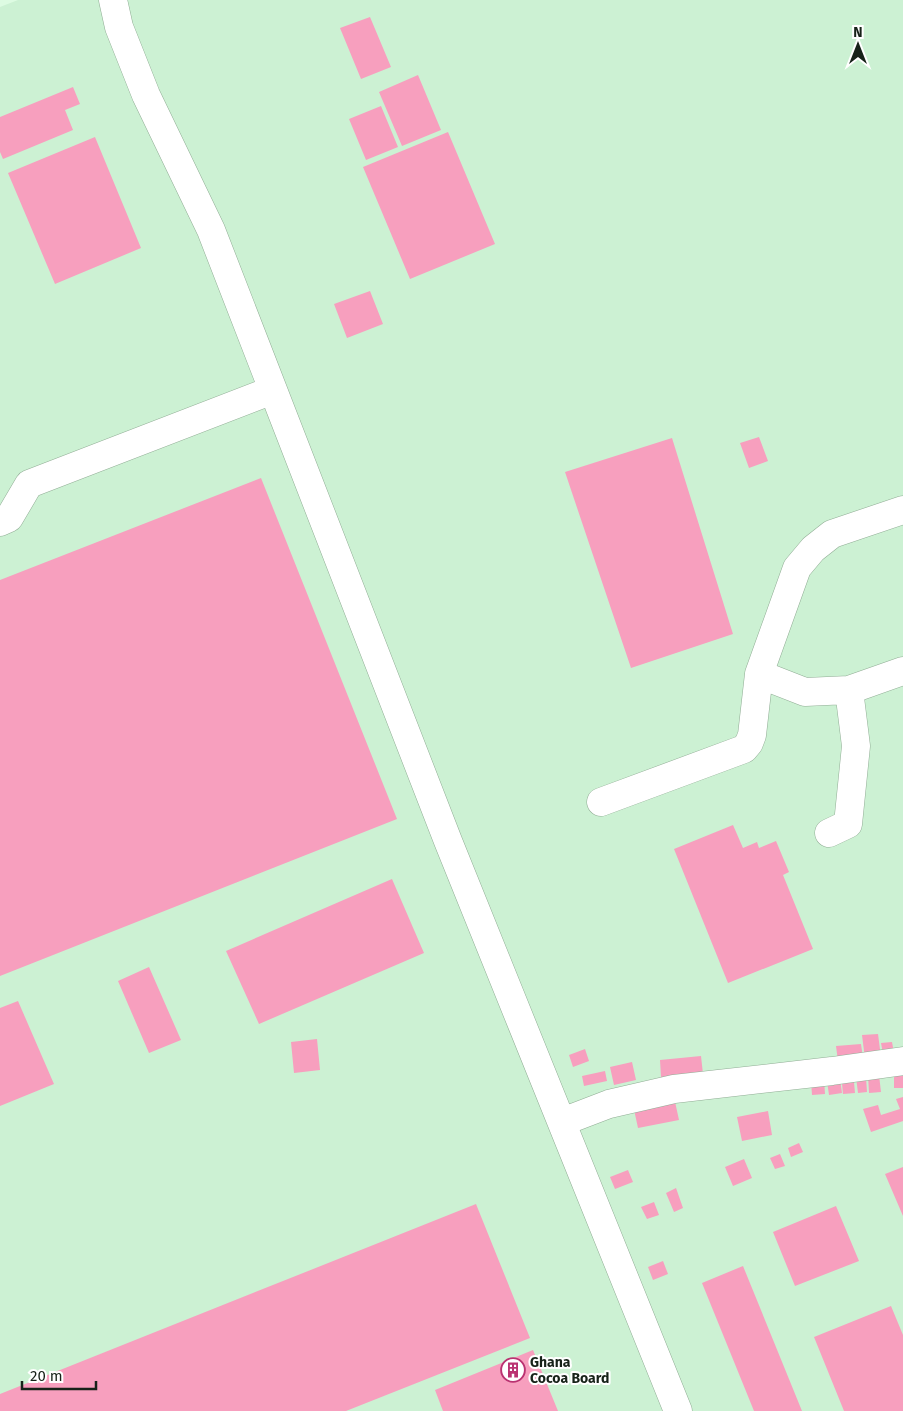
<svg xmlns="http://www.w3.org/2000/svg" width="903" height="1411" viewBox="0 0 903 1411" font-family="'Fira Sans',sans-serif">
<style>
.built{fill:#ccf1d3}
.building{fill:#f79fbe}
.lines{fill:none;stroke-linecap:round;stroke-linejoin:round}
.minor-casing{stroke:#91ad95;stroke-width:29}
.minor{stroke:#fff;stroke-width:28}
.labels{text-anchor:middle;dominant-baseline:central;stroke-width:4;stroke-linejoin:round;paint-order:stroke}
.poi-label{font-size:14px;font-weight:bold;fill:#172219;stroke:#fff;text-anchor:start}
</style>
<rect width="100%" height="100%" fill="#ddfbe2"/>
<path class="built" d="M18,0H903V1411H0V7Z"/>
<path class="building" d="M370,17L391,67L361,79L340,28Z
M418,75L441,130L402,146L379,92Z
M73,87L80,104L65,110L73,130L3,159L0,152V117Z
M381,106L398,147L366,160L349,119Z
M448,132L495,244L410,279L363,167Z
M95,137L141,248L55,284L8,173Z
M370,291L383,324L347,338L334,304Z
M759,437L768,461L749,468L740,443Z
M672,438L733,634L631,668L565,472Z
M261,478L397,819L0,976V580Z
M733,825L743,848L757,842L759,848L776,841L789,872L783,875L813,949L728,983L674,849Z
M392,879L424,953L259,1024L226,951Z
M149,967L181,1040L149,1053L118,981Z
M18,1001L54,1084L0,1106V1008Z
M878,1034L881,1057L865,1059L862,1035Z
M317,1039L320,1070L294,1073L291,1042Z
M892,1042L894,1053L883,1054L881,1043Z
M861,1044L863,1058L838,1061L836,1046Z
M585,1049L589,1061L573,1067L569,1055Z
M701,1056L703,1074L661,1077L660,1060Z
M632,1062L636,1080L614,1085L610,1067Z
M605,1071L607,1081L584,1086L582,1076Z
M853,1072L855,1093L843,1094L841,1073Z
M894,1073H903V1088H894Z
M868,1075H879L881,1092L869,1093Z
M856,1077H866L867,1092L858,1093Z
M824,1079L825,1094L812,1095L811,1081Z
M840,1079L842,1093L829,1095L827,1081Z
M674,1097L679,1120L638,1128L633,1105Z
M903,1097V1121L871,1132L863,1109L878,1105L881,1115L900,1109L896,1099Z
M768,1111L772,1135L742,1141L737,1117Z
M799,1143L803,1152L791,1157L788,1148Z
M780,1154L785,1166L775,1169L770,1158Z
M744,1159L752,1178L733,1186L725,1167Z
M903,1167V1216L885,1174Z
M628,1170L633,1182L615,1189L610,1177Z
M676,1188L683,1208L674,1212L666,1193Z
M654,1202L659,1215L647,1219L641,1207Z
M476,1204L530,1338L346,1411H0V1394Z
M836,1206L859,1261L795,1286L773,1232Z
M663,1261L668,1274L653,1280L648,1267Z
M743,1266L802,1411H754L702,1283Z
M891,1306L903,1335V1411H844L814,1337Z
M533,1350L558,1411H443L435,1390Z"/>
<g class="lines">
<g class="minor-casing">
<path id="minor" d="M113,0L119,27L146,95L211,230L448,841L678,1411
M0,522L9,518L29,484L273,390
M759,674L805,692L849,690L903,671
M601,802L744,749L749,743L752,735L759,674L797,568L813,549L832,534L903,510
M829,833L848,824L856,746L849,690
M562,1122L609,1104L674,1089L832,1071L903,1061"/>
</g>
<use href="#minor" class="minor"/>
</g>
<defs>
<g id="building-ring" transform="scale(1.25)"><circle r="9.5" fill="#fff" stroke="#ba3271" stroke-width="1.5"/><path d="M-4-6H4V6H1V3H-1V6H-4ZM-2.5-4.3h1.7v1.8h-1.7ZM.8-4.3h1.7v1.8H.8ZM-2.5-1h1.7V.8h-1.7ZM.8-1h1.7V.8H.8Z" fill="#ba3271"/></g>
</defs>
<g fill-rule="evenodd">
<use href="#building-ring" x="513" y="1370"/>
</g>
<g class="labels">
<g class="poi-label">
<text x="530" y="1362">Ghana<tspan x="530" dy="16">Cocoa Board</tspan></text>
</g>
</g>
<g transform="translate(858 45)" stroke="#ffffff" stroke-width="4" paint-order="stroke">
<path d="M0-4L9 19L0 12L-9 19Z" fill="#172219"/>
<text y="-8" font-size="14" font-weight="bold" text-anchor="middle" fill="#172219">N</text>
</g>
<path d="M22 1381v8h74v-8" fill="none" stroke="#172219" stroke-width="2.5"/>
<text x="30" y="1381" font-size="15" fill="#172219" stroke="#ffffff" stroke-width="4" paint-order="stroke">20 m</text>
</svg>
